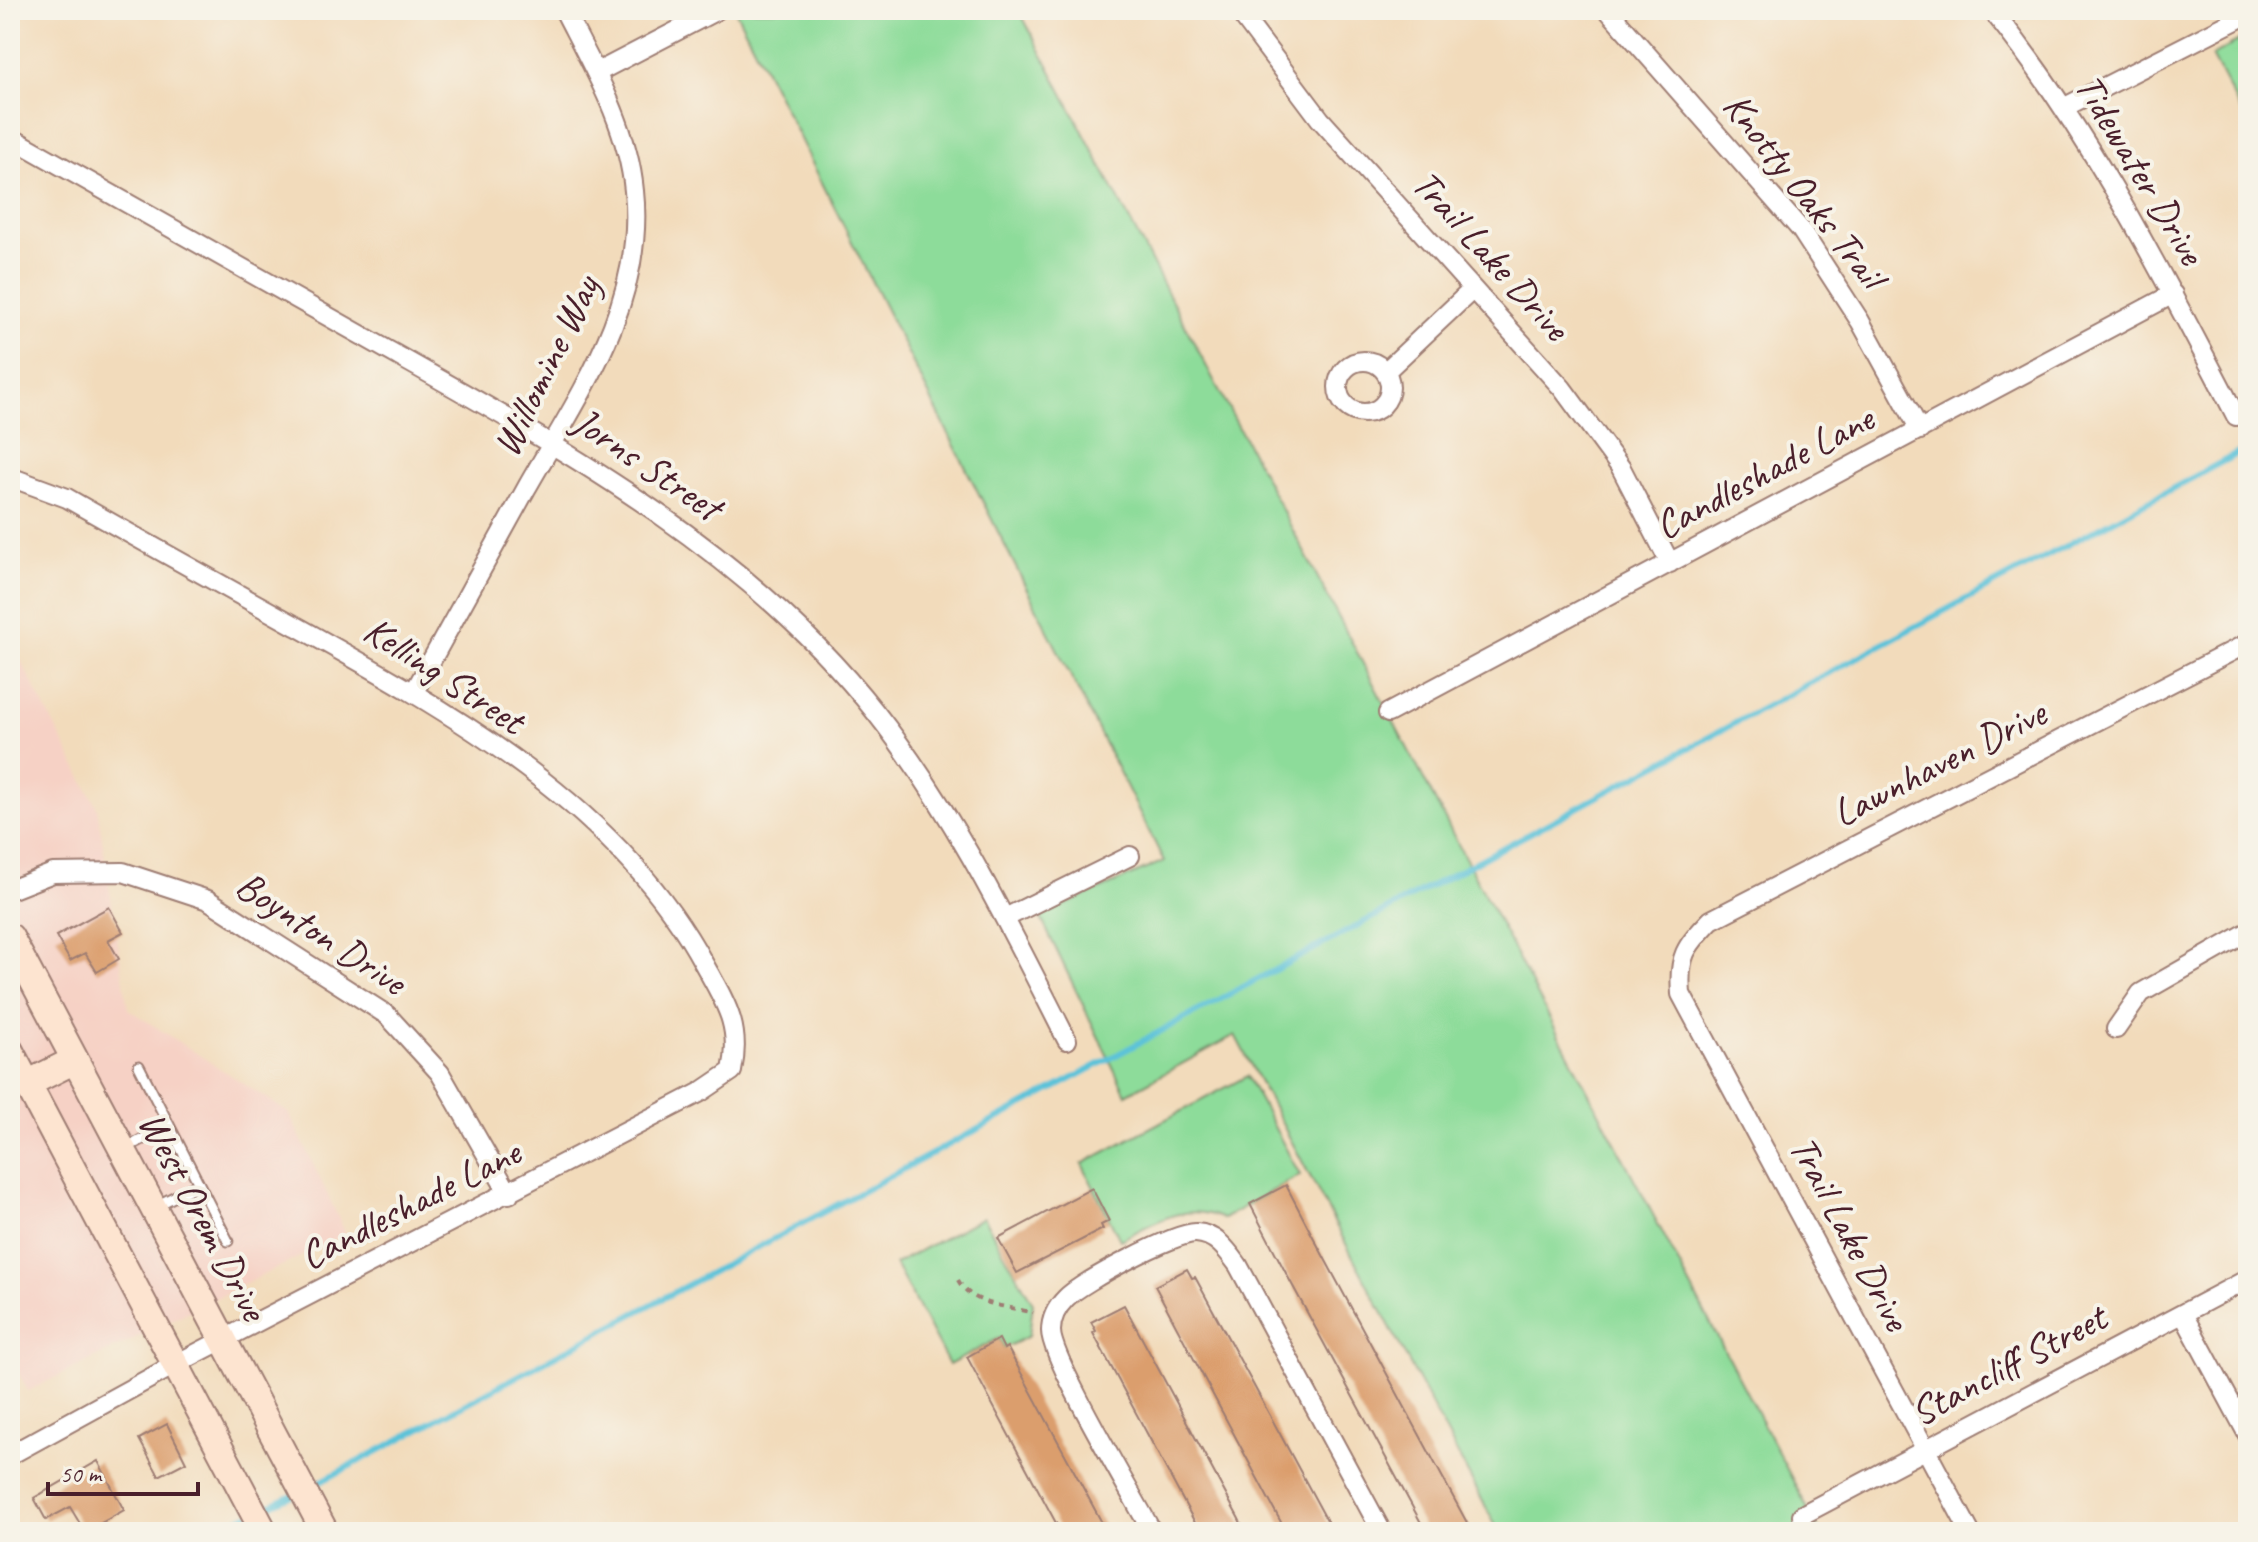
<svg xmlns="http://www.w3.org/2000/svg" width="2258" height="1542" viewBox="0 0 2258 1542" font-family="Caveat,sans-serif">
<style>
.built{fill:#f6d1c5}
.green{fill:#8ddc9a;stroke:#6c7e62;stroke-width:2}
.lines{fill:none;stroke-linecap:round;stroke-linejoin:round}
.stream{stroke:#5bc2d9;stroke-width:6}
.building{fill:#db9e6d}
.lane-casing{stroke:#9e7d73;stroke-width:13}
.street-casing{stroke:#9e7d73;stroke-width:22}
.secondary-casing{stroke:#9e7d73;stroke-width:30}
.path{stroke:#9e7d73;stroke-width:4;stroke-dasharray:6 6;stroke-linecap:butt}
.lane{stroke:#fff;stroke-width:9}
.street{stroke:#fff;stroke-width:18}
.secondary{stroke:#fde4d0;stroke-width:26}
.labels{text-anchor:middle;dominant-baseline:central;stroke-width:8;stroke-linejoin:round;paint-order:stroke}
.street-label{font-size:40px;fill:#4a1f2b;stroke:#f7f3e8}
</style>
<rect width="100%" height="100%" fill="#f7f3e8"/>
<filter id="ink" filterUnits="userSpaceOnUse"><feTurbulence type="fractalNoise" baseFrequency=".0125" numOctaves="2"/><feDisplacementMap in="SourceGraphic" scale="16" xChannelSelector="R" yChannelSelector="G"/><feConvolveMatrix kernelMatrix="1 2 1 2 8 2 1 2 1" color-interpolation-filters="sRGB"/></filter>
<filter id="wash" filterUnits="userSpaceOnUse"><feTurbulence type="fractalNoise" baseFrequency=".006" numOctaves="4" result="noise"/><feDisplacementMap in="SourceGraphic" scale="32" xChannelSelector="R" yChannelSelector="G"/><feGaussianBlur stdDeviation="1.8" result="paint"/><feColorMatrix in="noise" values="0 0 0 0 0 0 0 0 0 0 0 0 0 0 0 0 0 1.4 0 .05"/><feComposite in="paint" operator="in"/></filter>
<g filter="url(#wash)">
<rect width="100%" height="100%" fill="#f2dbbb"/>
<path class="built" d="M10,640L97,807L128,1009L289,1113L346,1234L28,1391L10,1357Z"/>
<path class="green" d="M735,10H1019L1820,1532H1499L1235,1035L1126,1094L1040,916L1164,861Z
M2248,36V125L2212,56Z
M1247,1076L1300,1175L1223,1219C1186,1201 1154,1223 1120,1240L1082,1164Z
M983,1217L1033,1303L1029,1336L1004,1348L999,1338L949,1365L895,1264Z"/>
<g class="lines">
<path class="stream" d="M309,1488L2248,448
M258,1511L295,1494
M210,1532L248,1515"/>
</g>
<g id="blocks">
<path class="building" d="M109,907L123,932L108,940L119,959L97,972L85,953L70,961L56,936Z
M1286,1185L1311,1233L1472,1532H1426L1288,1277L1250,1204Z
M1092,1188L1109,1221L1101,1225L1103,1229L1017,1273L998,1238Z
M1187,1269L1192,1278L1195,1277L1333,1532H1287L1283,1526L1155,1286Z
M1124,1305L1239,1519L1245,1532H1200L1114,1372L1093,1333L1096,1331L1091,1322Z
M999,1339L1004,1349L1007,1347L1107,1532H1062L1056,1523L967,1357Z
M167,1424L186,1462L159,1476L139,1439Z
M98,1461L124,1510L85,1532L70,1507L46,1520L34,1498Z"/>
</g>
</g>
<g filter="url(#ink)">
<use href="#blocks" fill-opacity="0" stroke="#9e7d73" stroke-width="2"/>
<g class="lines">
<g class="lane-casing">
<path id="lane" d="M139,1066L228,1241
M126,1148L169,1125
M156,1206L199,1184"/>
</g>
<g class="street-casing">
<path id="street" d="M1238,10L1320,119L1562,388L1621,468L1670,563
M1608,10L1801,230L1860,321L1920,430
M1992,10C2092,134 2163,276 2236,416
M596,73L717,10
M2065,107L2248,14
M10,137C135,207 260,277 384,348C562,448 747,549 876,713C954,812 1010,928 1067,1040
M1338 387a26 26 0 1 1 52 0a26 26 0 1 1-52 0Z
M1385,372L1473,289
M10,477L67,498C142,541 218,583 294,625C447,710 618,804 704,964C725,1002 742,1026 732,1071L701,1092L176,1364L10,1455
M414,692C451,624 489,557 526,489C578,397 646,302 634,191C628,126 593,67 564,10
M1388,713L2173,294
M10,890L53,873L123,872L208,900L387,1015L440,1073L509,1194
M1005,918L1130,856
M2116,1029L2141,993L2248,932
M2183,1314L2248,1435
M1802,1515L2248,1279
M1152,1532C1134,1497 1051,1360 1051,1331C1051,1318 1057,1307 1066,1298C1082,1282 1175,1232 1196,1233C1216,1234 1227,1250 1238,1265L1382,1532
M1970,1532L1681,994C1678,956 1685,947 1711,920L2248,643"/>
</g>
<g class="secondary-casing">
<path id="secondary" d="M10,937L325,1532
M10,1051L264,1532
M27,1084L75,1060"/>
</g>
<path class="path" d="M958,1280C973,1307 1007,1305 1033,1313"/>
<use href="#lane" class="lane"/>
<use href="#street" class="street"/>
<use href="#secondary" class="secondary"/>
</g>
</g>
<g class="labels">
<g class="street-label">
<text transform="translate(2140 169) rotate(59)">Tidewater Drive</text>
<text transform="translate(1804 190) rotate(52)">Knotty Oaks Trail</text>
<text transform="translate(1491 255) rotate(48)">Trail Lake Drive</text>
<text transform="translate(546 366) rotate(-64)">Willomine Way</text>
<text transform="translate(647 464) rotate(34)">Jorns Street</text>
<text transform="translate(1764 472) rotate(-28)">Candleshade Lane</text>
<text transform="translate(444 675) rotate(33)">Kelling Street</text>
<text transform="translate(1939 763) rotate(-27)">Lawnhaven Drive</text>
<text transform="translate(321 933) rotate(33)">Boynton Drive</text>
<text transform="translate(410 1204) rotate(-27)">Candleshade Lane</text>
<text transform="translate(203 1216) rotate(62)">West Orem Drive</text>
<text transform="translate(1850 1233) rotate(62)">Trail Lake Drive</text>
<text transform="translate(2008 1365) rotate(-28)">Stancliff Street</text>
</g>
</g>
<rect width="2258" height="1542" fill="none" stroke="#f7f3e8" stroke-width="40"/>
<path d="M48 1482v12h150v-12" fill="none" stroke="#4a1f2b" stroke-width="4"/>
<text x="60" y="1482" font-size="24" fill="#4a1f2b" stroke="#f7f3e8" stroke-width="6" paint-order="stroke">50 m</text>
</svg>
